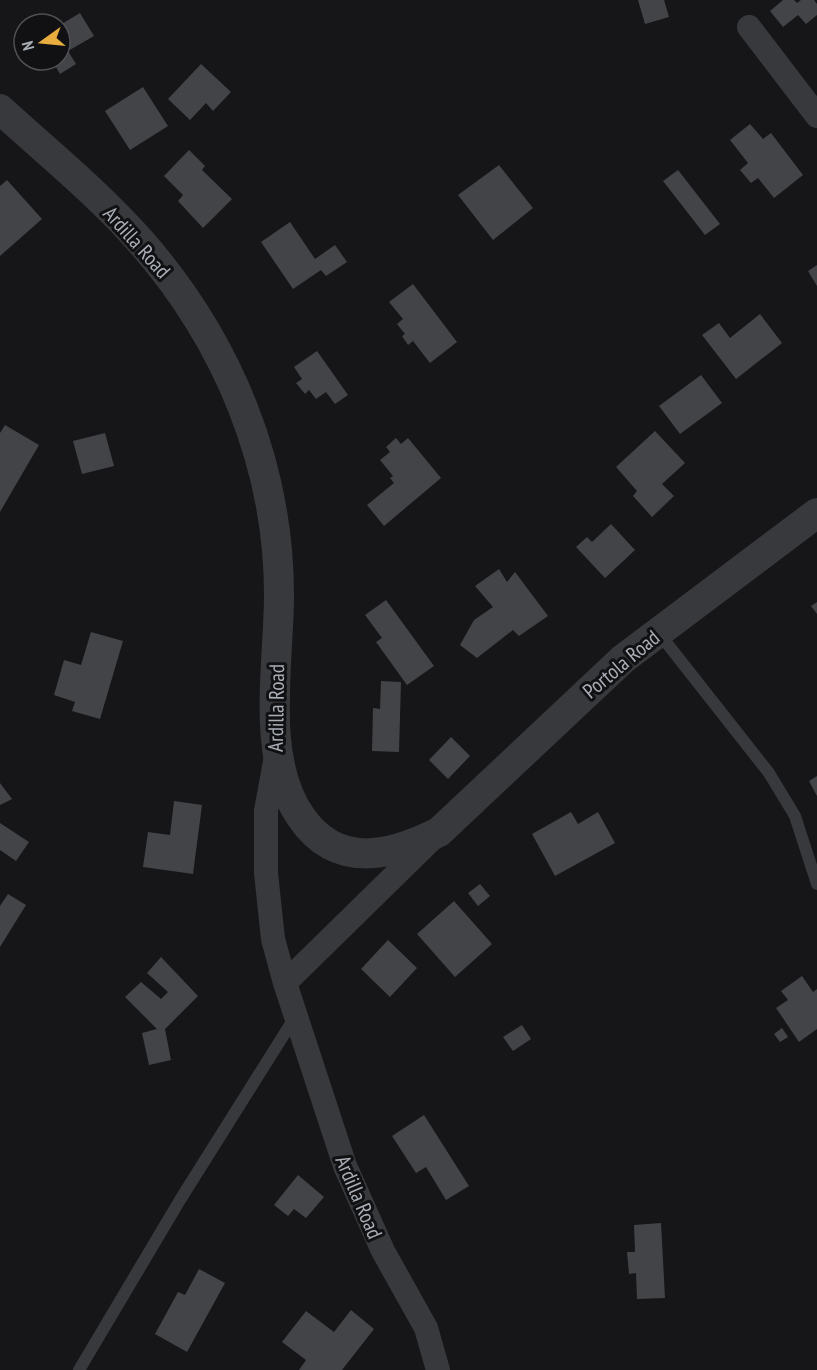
<svg xmlns="http://www.w3.org/2000/svg" width="817" height="1370" viewBox="0 0 817 1370" font-family="'PT Sans Narrow',sans-serif">
<style>
.building{fill:#434448}
.lines{fill:none;stroke-linecap:round;stroke-linejoin:round}
.service{stroke:#38393d;stroke-width:12}
.minor{stroke:#38393d;stroke-width:24}
.tertiary{stroke:#38393d;stroke-width:30}
.labels{text-anchor:middle;dominant-baseline:central;stroke-width:6;stroke-linejoin:round;paint-order:stroke}
.street-label{font-size:21px;fill:#a9aeb7;stroke:#111113}
</style>
<rect width="100%" height="100%" fill="#161618"/>
<path class="building" d="M638,0H664L669,17L645,24Z
M783,0H794L797,3L801,0H814L817,4V15L806,24L798,15L783,27L770,11Z
M80,13L94,36L68,51L76,64L60,74L52,60H60V25Z
M201,64L231,92L213,111L206,103L190,120L168,99Z
M143,87L168,126L130,150L105,111Z
M750,124L763,139L771,133L803,175L774,198L758,178L751,183L740,170L748,163L730,140Z
M189,150L205,166L202,170L232,199L203,228L178,201L183,195L164,176Z
M499,165L533,208L493,240L458,195Z
M678,170L720,224L705,235L663,181Z
M7,180L42,219L0,256V186Z
M290,222L315,259L335,245L347,262L326,276L321,270L293,289L261,242Z
M817,265V286L808,271Z
M413,284L457,342L430,363L413,341L408,345L402,336L405,334L397,324L403,319L389,302Z
M760,314L782,343L736,379L702,335L719,323L730,338Z
M317,351L348,395L335,404L326,392L316,399L309,390L305,394L296,383L302,379L294,367Z
M701,375L722,403L680,434L659,406Z
M5,425L39,445L0,512V433Z
M655,431L685,463L662,484L674,496L652,517L633,496L637,491L616,467Z
M105,433L114,466L82,474L73,441Z
M396,438L401,444L408,438L441,478L384,526L367,505L394,483L390,478L393,476L380,460L390,452L386,447Z
M611,524L635,550L605,578L576,547L587,537L592,542Z
M499,569L507,582L515,572L548,616L519,636L513,630L477,658L460,645L474,620L493,607L475,586Z
M386,600L434,666L407,685L376,642L382,638L365,615Z
M817,602V614L811,606Z
M91,632L123,641L100,719L72,711L75,702L54,695L64,660L81,665Z
M381,681L401,682L399,752L372,751L373,708L380,709Z
M451,737L470,756L448,779L429,760Z
M817,776V796L809,781Z
M0,783L12,799L0,805Z
M174,801L202,805L193,874L143,867L148,832L170,835Z
M571,812L578,824L598,812L615,843L555,876L532,834Z
M0,823L29,842L16,861L0,850Z
M480,884L490,896L478,906L468,893Z
M8,894L26,905L0,947V906Z
M454,901L492,944L455,977L417,934Z
M388,940L417,968L390,997L361,969Z
M161,957L198,996L165,1029L171,1060L149,1065L142,1033L157,1029L125,997L141,982L161,999L168,992L147,973Z
M802,976L813,992L817,989V1029L799,1042L776,1008L788,1000L781,991Z
M522,1025L531,1039L513,1051L503,1037Z
M782,1028L788,1037L780,1042L774,1034Z
M424,1115L469,1186L446,1200L426,1167L416,1173L392,1136Z
M298,1175L324,1197L306,1218L294,1209L288,1216L274,1205Z
M661,1223L665,1298L637,1299L636,1273L629,1274L627,1252H635L634,1225Z
M199,1269L225,1283L187,1352L155,1334L178,1292L185,1295Z
M351,1310L374,1329L342,1370H299L306,1360L282,1342L306,1311L334,1332Z"/>
<g class="lines">
<path class="service" d="M658,632L769,773L795,816L817,884
M79,1370L180,1200L295,1017"/>
<path class="minor" d="M749,27L817,116
M276,756L266,811V873L273,939L285,983L345,1166L383,1251L426,1328L438,1370
M285,983L433,838"/>
<path class="tertiary" d="M0,109C47,152 99,194 141,242C227,340 279,464 279,595C279,663 260,759 301,817C337,870 391,856 439,832L623,659L817,513"/>
</g>
<g class="labels">
<g class="street-label">
<text transform="translate(137 242) rotate(48)">Ardilla Road</text>
<text transform="translate(621 664) rotate(-40)">Portola Road</text>
<text transform="translate(276 708) rotate(-89)">Ardilla Road</text>
<text transform="translate(359 1197) rotate(67)">Ardilla Road</text>
</g>
</g>
<g transform="translate(42 42) rotate(255)"><circle r="28" fill="#111113" stroke="#4e5055" stroke-width="1.5"/>
<path d="M0-4.5L10 22L0 15L-10 22Z" fill="#e8ad3e"/>
<text y="-9" font-size="16" font-weight="bold" text-anchor="middle" fill="#a9aeb7">N</text>
</g>
</svg>
